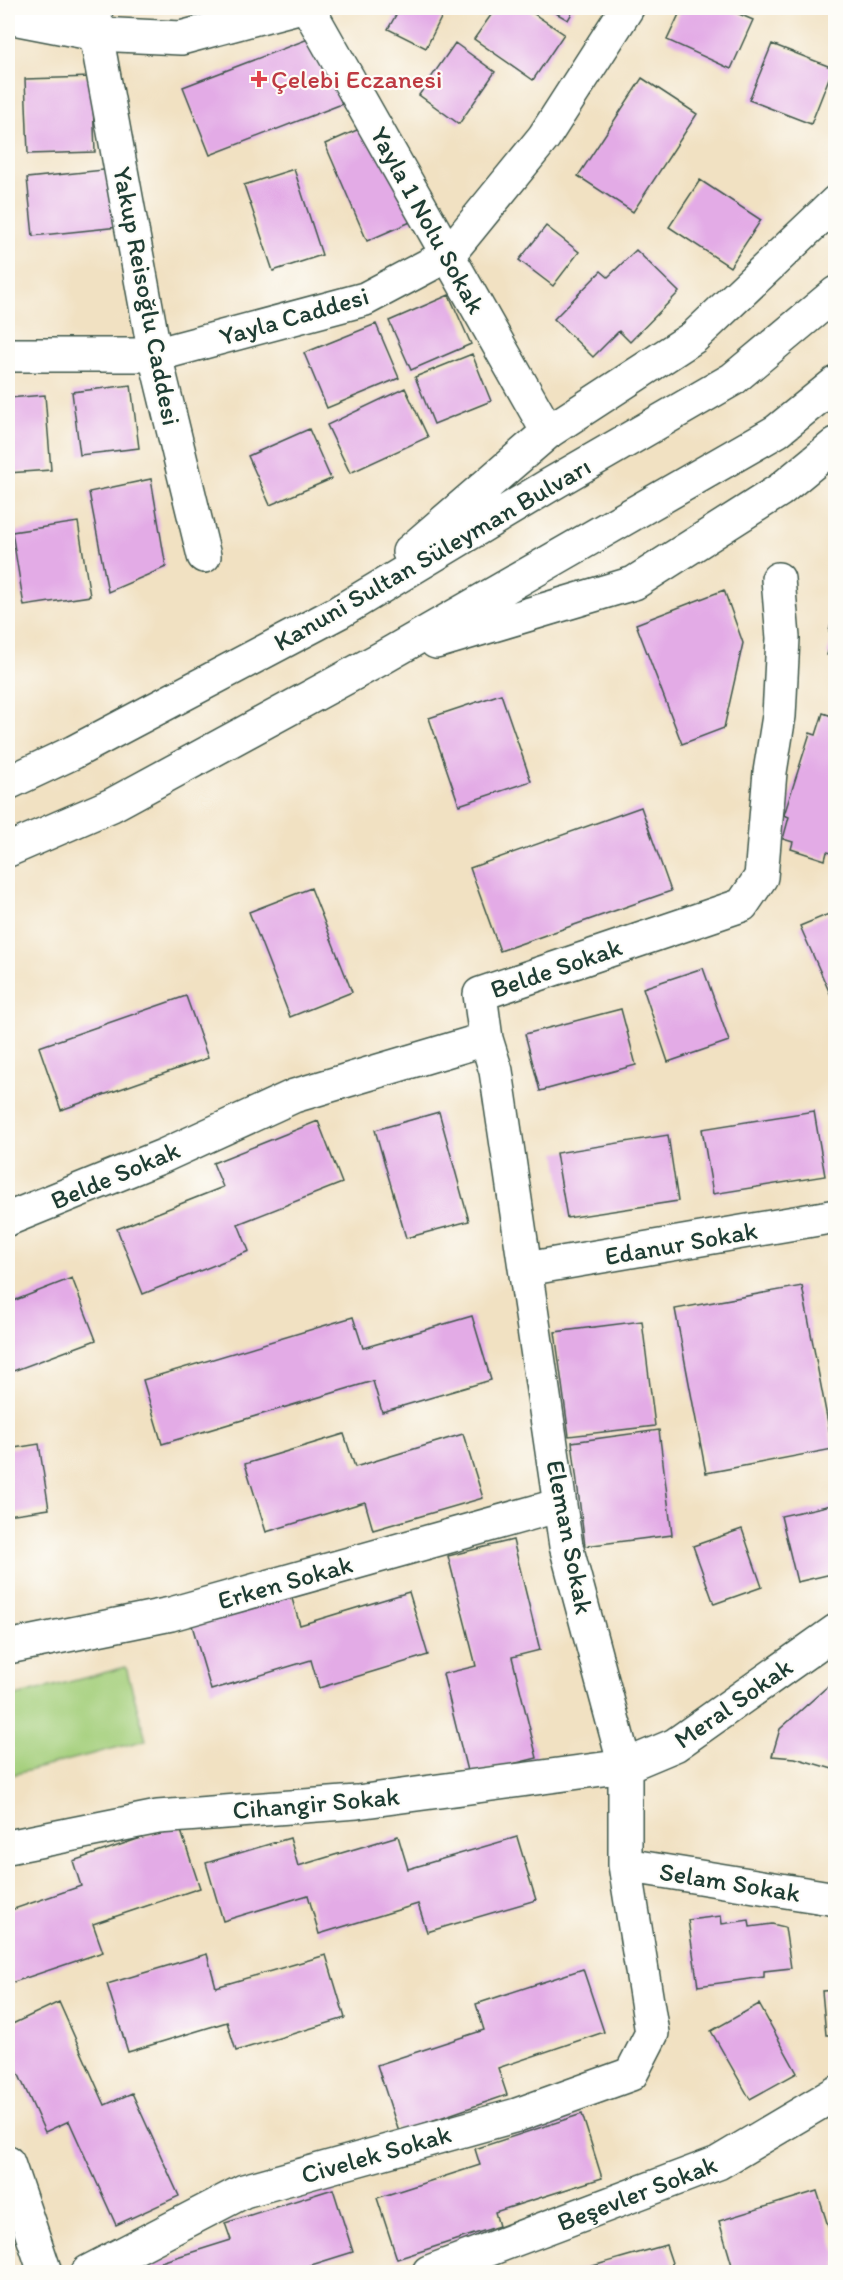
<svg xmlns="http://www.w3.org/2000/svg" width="843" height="2280" viewBox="0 0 843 2280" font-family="Itim,sans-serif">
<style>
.green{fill:#a4cf7c;stroke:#628658;stroke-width:1.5}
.building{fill:#e3abe6}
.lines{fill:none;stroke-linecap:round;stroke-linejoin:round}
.minor-casing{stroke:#3e5649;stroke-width:36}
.tertiary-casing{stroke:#3e5649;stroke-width:36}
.primary-casing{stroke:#3e5649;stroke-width:36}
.minor{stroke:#fff;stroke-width:33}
.tertiary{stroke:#fff;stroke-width:33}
.primary{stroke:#fff;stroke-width:33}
.health-dot{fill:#e0444e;stroke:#fdfcf7;stroke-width:2}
.labels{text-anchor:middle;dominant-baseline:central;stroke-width:4.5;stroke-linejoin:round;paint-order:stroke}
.health-label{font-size:26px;fill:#be3a42;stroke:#fdfcf7;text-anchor:start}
.street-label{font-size:26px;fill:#1f3d34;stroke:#fdfcf7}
</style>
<rect width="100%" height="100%" fill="#fdfcf7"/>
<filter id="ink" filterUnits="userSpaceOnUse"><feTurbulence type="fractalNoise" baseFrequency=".0167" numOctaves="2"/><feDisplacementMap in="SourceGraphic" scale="12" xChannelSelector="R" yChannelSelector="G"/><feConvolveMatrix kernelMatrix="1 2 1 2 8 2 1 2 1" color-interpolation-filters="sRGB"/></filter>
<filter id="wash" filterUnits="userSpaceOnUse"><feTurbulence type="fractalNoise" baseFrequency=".008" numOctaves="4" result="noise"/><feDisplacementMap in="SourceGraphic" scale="24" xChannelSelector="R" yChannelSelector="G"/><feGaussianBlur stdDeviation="1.35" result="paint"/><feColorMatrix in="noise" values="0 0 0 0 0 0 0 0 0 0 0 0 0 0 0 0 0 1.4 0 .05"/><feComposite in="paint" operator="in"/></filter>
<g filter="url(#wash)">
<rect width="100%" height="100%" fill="#f1e1c2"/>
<path class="green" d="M126,1667L146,1740L8,1776V1698Z"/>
<g id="blocks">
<path class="building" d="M386,8H446L426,48L388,29L397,13Z
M496,8H525L564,34L533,80L474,39Z
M547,8H575L568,20Z
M682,8H725L753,20L731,69L667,40Z
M316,36L342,104L210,155L183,87Z
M455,43L495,72L459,124L419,95Z
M772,44L833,68L811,124L749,100Z
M92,77L95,152L28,154L25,79Z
M642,78L697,114L633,212L578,176Z
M373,123L415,220L367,241L325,144Z
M113,169L119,227L33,236L27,178Z
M294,169L322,255L273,271L244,185Z
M700,180L761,220L730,267L669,227Z
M546,226L579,252L553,286L519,260Z
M636,250L679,292L630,342L619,331L593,357L554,319L601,271L608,277Z
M449,295L471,344L411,370L389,321Z
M376,324L399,378L327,408L304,353Z
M472,354L491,401L434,424L415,377Z
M131,385L139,448L80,455L72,392Z
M405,388L428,437L350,473L327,425Z
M45,395L51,470L8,473V398Z
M309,429L331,479L270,505L248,456Z
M151,479L166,567L108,592L89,492Z
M78,522L90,596L24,606L12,532Z
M724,590L743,643L724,728L682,744L636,624Z
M835,610H836V657L827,655L834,633L829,631Z
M501,694L531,781L459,805L429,718Z
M835,708L836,854L827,852L825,860L791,849L793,842L783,839L789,817L784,815L810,733L816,735L823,713L832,716Z
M641,807L671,891L500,951L470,868Z
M311,888L352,992L290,1017L249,912Z
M836,911V1007L800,926Z
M703,968L729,1041L668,1062L643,988Z
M186,996L208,1058L61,1110L39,1047Z
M621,1009L636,1065L540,1091L525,1034Z
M814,1111L825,1176L713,1194L702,1129Z
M439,1112L469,1221L406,1238L375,1130Z
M318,1121L342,1183L238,1224L249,1251L143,1294L117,1229L223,1187L213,1163Z
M668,1135L678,1201L567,1218L556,1153Z
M72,1278L96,1340L8,1373V1303Z
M802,1286L833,1449L706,1473L675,1309Z
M472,1316L491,1380L382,1412L373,1381L162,1444L143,1380L353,1317L363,1348Z
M642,1321L655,1426L569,1436L555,1332Z
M659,1430L672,1535L585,1546L572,1442Z
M344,1434L355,1467L463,1434L483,1498L373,1530L365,1502L266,1532L245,1464Z
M39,1444L49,1509L8,1515V1449Z
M836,1504V1573L797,1582L781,1516Z
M742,1529L762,1587L714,1604L693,1546Z
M513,1540L540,1650L512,1657L537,1758L468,1775L443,1674L476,1666L448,1556Z
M290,1592L300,1625L409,1592L428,1655L319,1688L311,1660L211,1690L191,1622Z
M836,1679V1770L795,1758L772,1756L780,1729Z
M179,1825L200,1888L93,1924L103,1952L8,1984V1911L81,1886L73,1861Z
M398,1836L408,1869L517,1837L536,1900L427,1932L418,1904L319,1934L308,1895L223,1921L206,1863L290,1838L298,1866Z
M721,1916L722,1924L749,1920L750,1927L772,1924L785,1927L791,1968L764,1971V1977L698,1986L688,1920Z
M207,1954L216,1987L326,1955L345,2018L236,2051L227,2022L128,2052L107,1984Z
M583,1969L604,2032L498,2068L507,2095L399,2132L377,2065L484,2030L476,2004Z
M836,1990V2035H826L822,1991Z
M59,2002L105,2105L132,2093L179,2196L116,2225L69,2121L45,2132L8,2051V2026Z
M759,2004L797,2073L750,2099L711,2031Z
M582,2114L602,2178L495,2212L499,2226L397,2259L377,2198L480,2165L475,2149Z
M333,2189L353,2252L289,2272H129L231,2240L225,2223Z
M817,2191L836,2251V2272H734L719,2221Z
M666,2245L675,2272H572Z
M8,2256L14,2272H8Z"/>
</g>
</g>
<g filter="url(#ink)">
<use href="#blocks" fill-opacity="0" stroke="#3e5649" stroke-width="1.5"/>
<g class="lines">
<g class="minor-casing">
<path id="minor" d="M95,8L96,34L155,355L204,556
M308,8L548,432
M8,355H155L365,299L448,255L544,137L627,8
M8,1219L163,1156L294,1096L486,1039
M526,1269L836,1216
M8,1647L171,1614L560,1505
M8,1847L158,1817L357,1802L625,1766L675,1745L836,1631
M625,1865L836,1899
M8,2163L45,2272
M88,2272L244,2191L517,2115L631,2074L652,2033L625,1865V1766L566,1546L496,1071L486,1039L480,994L742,905L761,877L770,772L779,716L783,638L778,579
M429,2272L718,2163L836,2093"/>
</g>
<g class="tertiary-casing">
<path id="tertiary" d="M8,17L96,34L181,38L294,8"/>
</g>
<g class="primary-casing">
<path id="primary" d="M409,552L548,432L694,337L836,202
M436,642L634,583L780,490L836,444
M8,783L74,752L339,612L548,486L733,379L836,293
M8,850L112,805L382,658L777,431L836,383"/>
</g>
<use href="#minor" class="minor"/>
<use href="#tertiary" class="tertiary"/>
<use href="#primary" class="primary"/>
</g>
</g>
<path class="health-dot" d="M256 70h6v6h6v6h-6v6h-6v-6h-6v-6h6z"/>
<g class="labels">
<g class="health-label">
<text x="271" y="79">Çelebi Eczanesi</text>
</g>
<g class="street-label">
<text transform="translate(428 220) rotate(61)">Yayla 1 Nolu Sokak</text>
<text transform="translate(147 296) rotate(79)">Yakup Reisoğlu Caddesi</text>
<text transform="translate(294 316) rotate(-16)">Yayla Caddesi</text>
<text transform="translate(432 554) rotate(-30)">Kanuni Sultan Süleyman Bulvarı</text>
<text transform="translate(556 968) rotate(-19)">Belde Sokak</text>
<text transform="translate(115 1175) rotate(-23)">Belde Sokak</text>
<text transform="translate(681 1243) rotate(-10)">Edanur Sokak</text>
<text transform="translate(570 1537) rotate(79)">Eleman Sokak</text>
<text transform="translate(285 1582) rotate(-16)">Erken Sokak</text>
<text transform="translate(733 1703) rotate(-35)">Meral Sokak</text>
<text transform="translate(316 1803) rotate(-5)">Cihangir Sokak</text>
<text transform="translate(730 1882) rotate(9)">Selam Sokak</text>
<text transform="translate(376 2154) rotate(-16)">Civelek Sokak</text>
<text transform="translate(637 2193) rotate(-21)">Beşevler Sokak</text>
</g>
</g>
<rect width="843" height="2280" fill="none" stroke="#fdfcf7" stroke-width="30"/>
</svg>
